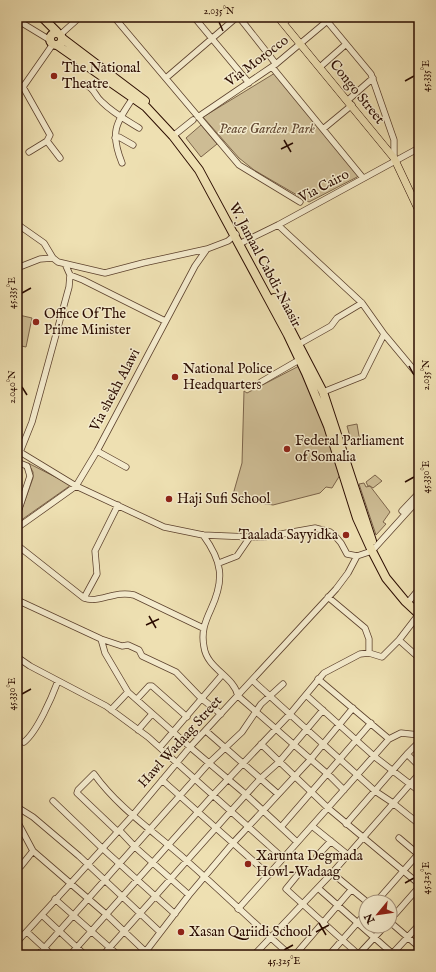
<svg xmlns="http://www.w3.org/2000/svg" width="436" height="972" viewBox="0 0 436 972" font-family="'IM FELL English',serif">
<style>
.green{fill:#cdbc94;stroke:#7c644a}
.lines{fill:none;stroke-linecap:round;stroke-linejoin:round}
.minor-casing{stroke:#5c412d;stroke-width:7}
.major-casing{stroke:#2b0c01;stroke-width:8}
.highway-casing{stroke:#2b0c01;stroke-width:10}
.minor{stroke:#f4ebcd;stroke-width:5.5}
.major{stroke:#eee0b2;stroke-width:7}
.highway{stroke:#eee0b2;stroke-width:8}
.ticks{fill:none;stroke:#2b0c01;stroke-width:1.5}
.poi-dot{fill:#8f2418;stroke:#f4ebcd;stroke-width:1.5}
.labels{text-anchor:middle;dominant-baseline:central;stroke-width:3;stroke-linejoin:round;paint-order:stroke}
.street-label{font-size:14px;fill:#2b0c01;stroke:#f4ebcd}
.poi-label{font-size:14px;fill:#2b0c01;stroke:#f4ebcd;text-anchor:start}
.park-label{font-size:14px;font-style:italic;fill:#644a34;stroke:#f4ebcd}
.neatline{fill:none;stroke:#2b0c01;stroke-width:1.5}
.ticks-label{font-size:10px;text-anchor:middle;fill:#2b0c01}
</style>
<rect width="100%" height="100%" fill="#eee0b2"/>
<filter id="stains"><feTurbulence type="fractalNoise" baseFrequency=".005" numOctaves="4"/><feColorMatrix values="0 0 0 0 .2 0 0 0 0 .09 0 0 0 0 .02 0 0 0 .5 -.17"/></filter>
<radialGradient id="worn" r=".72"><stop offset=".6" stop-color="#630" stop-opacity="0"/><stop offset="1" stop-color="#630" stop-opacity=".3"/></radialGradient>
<path class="green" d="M275,73L359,176L309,202L254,170L239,158L203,117Z
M201,125L217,144L201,157L186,138Z
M19,315L32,318L26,347L17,345Z
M299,366L319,412L340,475L332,488L326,487L320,493L273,505L232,498L242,463L244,391L247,393Z
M357,424L360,442L352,444L347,426Z
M28,463L71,485L17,523L33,478V472Z
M375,475L382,481L373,488L370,486L390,512L383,522L386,524L376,535L359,484L364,483L366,487L370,486H368L366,482Z"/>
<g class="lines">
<g class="minor-casing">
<path id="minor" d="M114,17L239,165L300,202
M194,17L249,83
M239,17L276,64
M17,20L50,40
M327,21L371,74L394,140V158
M283,23L291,17
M61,34L80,17
M272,67L363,178
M320,67L345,45
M166,78L237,17
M17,82L23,87L50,135L47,141L29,152
M85,84C97,91 93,94 102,102C113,113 126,120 139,128
M17,90L23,87L53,44
M348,100L373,78
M198,117L276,64L332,17
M323,129L352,105
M173,136L193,120
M115,138L119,137L133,145
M47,141L60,158
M122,163C110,133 115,124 133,98
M17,224L44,243L53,258L58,262L105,273L143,263L207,249
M278,225L362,303L384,334L363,376L323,392
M239,244L278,225L419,148
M17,268L40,259L53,258
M70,275L83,280L165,321
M384,334L419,376
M299,344L331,326L337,318L362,303
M261,382L299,360
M97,451L126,467
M20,452L76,486L164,527L203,535L250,537H264L315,528L330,532L335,536L341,543L347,554L357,556
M17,453L20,452L32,422L69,287L70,275L66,266
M17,462L27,466L30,476L17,515
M402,511L419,493
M17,528L76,486L97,451L195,266L207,249L228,241L236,234
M203,535C222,561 225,579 211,609C205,622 201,632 204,647C207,669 234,676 238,696L331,777L344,790
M17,545L84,598C99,604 114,590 134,595L203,628
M357,556L372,551L419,499
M219,563L237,556L250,537
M328,597L365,628L369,639V653
M84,598L97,574L95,551L118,505
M17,600L101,639L122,646L128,645L139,650L142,656L176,672L202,699L221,714
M410,600L419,589
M101,639L105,653L128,692L190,747L242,791L297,842
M399,640L419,658
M17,657L30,666L106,706L148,737L283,858
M318,679L389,739
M252,680L375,791L393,803L419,824
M306,695L375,757L419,791
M137,699L149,686H152L187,717
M111,710L128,692
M138,730L152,714
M206,731L278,794
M24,742C37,732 52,697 58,681
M261,744L328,808L419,884
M160,747L222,675
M407,754L419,766
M162,780L269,875
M53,801L102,848L175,914
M17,807L33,817L79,856L160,932
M17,821L33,851L107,915L149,955
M346,824L407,754L419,742
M312,826L348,855
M281,827L371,723
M399,838L419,855
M317,856L331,841
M21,866L33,851
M300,872L286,889L359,955
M318,888L394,955
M189,895L135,847L120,831H117L77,793L78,790L94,774C119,809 156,833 187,861C222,892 255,924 290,955
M55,899L118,955
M367,902L332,873L419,774
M376,902L419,853
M238,909L389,739L401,733L419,735
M43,916L85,955
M390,920L419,887
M390,922L419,947
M27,932L52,955
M17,942L133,815L190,747L336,589L348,573L357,556
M17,954L18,955
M38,955L209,763L242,732L261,704L283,684
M70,955L213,795L290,714L324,673L360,654L369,653L382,657L399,640L419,614
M103,955L231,811L260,779L279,762L323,710
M143,955L189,895L233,843L310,760L353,708
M254,955L332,873
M295,955L351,890
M329,955L366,913
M358,955L385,926
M391,955L419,925"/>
</g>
<g class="major-casing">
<path id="major" d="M278,17L394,158L419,211"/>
</g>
<g class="highway-casing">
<path id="highway" d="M42,17L57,32
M50 39a6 6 0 1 1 12 0a6 6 0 1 1-12 0Z
M63,39L145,101
M57,45L146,107L173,136L199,170L288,335L306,373L328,426L357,518L372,551L386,578L405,601L419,614
M274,298L323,392L372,541"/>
</g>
<use href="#minor" class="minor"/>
<use href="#major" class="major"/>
<use href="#highway" class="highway"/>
</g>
<path class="ticks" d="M219,22L223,31M405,81L414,76M284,140L291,152M281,149L293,143M22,293L31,288M409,366L414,375M22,387L27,395M405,482L414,477M149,616L156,628M146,625L159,619M22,694L31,689M405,883L414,878M319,923L326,935M316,932L329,925M284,950L293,945"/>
<g class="poi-dot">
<circle cx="54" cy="76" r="4"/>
<circle cx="36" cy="322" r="4"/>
<circle cx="175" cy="377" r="4"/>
<circle cx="287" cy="449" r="4"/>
<circle cx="169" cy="499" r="4"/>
<circle cx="346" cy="535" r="4"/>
<circle cx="248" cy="864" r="4"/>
<circle cx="181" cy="932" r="4"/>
</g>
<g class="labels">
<g class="street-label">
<text transform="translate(257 61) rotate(-37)">Via Morocco</text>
<text transform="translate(357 92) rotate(51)">Congo Street</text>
<text transform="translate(324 186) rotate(-28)">Via Cairo</text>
<text transform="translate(265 265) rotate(62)">W. Jamaal Cabdi-Naasir</text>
<text transform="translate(115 390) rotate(-62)">Via shekh Alawi</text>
<text transform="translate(180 742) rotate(-48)">Hawl Wadaag Street</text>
</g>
<g class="poi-label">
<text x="62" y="68">The National<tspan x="62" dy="16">Theatre</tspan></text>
<text x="44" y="314">Office Of The<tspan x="44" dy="16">Prime Minister</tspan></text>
<text x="183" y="369">National Police<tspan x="183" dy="16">Headquarters</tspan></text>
<text x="295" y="441">Federal Parliament<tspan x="295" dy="16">of Somalia</tspan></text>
<text x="177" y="499">Haji Sufi School</text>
<text x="338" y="535" text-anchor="end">Taalada Sayyidka</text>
<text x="256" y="856">Xarunta Degmada<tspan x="256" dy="16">Howl-Wadaag</tspan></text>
<text x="189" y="932">Xasan Qariidi School</text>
</g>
<g class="park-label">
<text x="267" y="129">Peace Garden Park</text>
</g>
</g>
<rect width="436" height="972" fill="none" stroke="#eee0b2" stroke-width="44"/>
<g transform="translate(378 914) rotate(241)"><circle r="19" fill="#f4ebcd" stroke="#a4927b"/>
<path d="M0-3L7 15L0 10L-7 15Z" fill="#8f2418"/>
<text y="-6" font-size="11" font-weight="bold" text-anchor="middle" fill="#2b0c01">N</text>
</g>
<rect x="22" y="22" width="392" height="928" class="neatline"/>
<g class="ticks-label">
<text x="219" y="14">2.035°N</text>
<text transform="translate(425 76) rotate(-90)" y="4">45.335°E</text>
<text transform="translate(11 293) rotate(-90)" y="4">45.335°E</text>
<text transform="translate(425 375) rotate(-90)" y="4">2.035°N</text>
<text transform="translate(11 387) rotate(-90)" y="4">2.040°N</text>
<text transform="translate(425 477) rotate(-90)" y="4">45.330°E</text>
<text transform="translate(11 694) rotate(-90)" y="4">45.330°E</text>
<text transform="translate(425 878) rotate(-90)" y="4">45.325°E</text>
<text x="284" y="964">45.325°E</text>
</g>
<rect width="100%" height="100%" filter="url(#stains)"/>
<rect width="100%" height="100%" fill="url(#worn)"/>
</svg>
